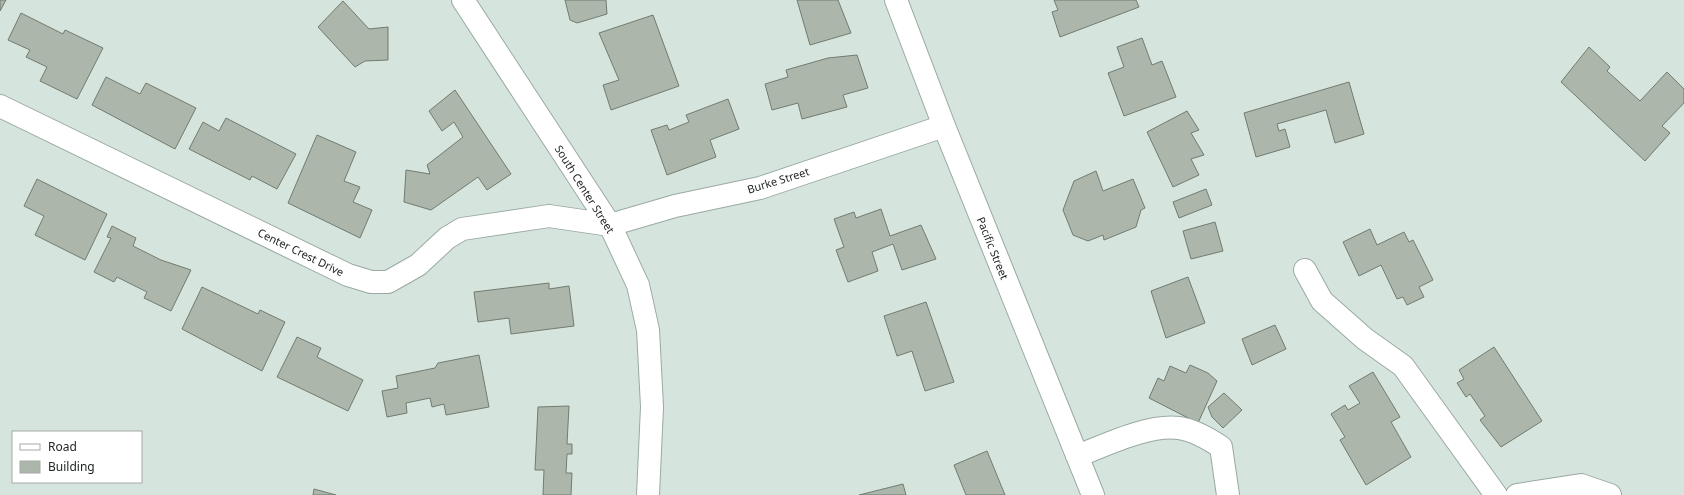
<svg xmlns="http://www.w3.org/2000/svg" width="1684" height="495" viewBox="0 0 1684 495" font-family="'Noto Sans',sans-serif">
<style>
.building{fill:#acb6ab;stroke:#727b70}
.lines{fill:none;stroke-linecap:round;stroke-linejoin:round}
.minor-casing{stroke:#9aa9a2;stroke-width:24}
.minor{stroke:#fff;stroke-width:22}
.labels{text-anchor:middle;dominant-baseline:central;stroke-width:3;stroke-linejoin:round;paint-order:stroke}
.street-label{font-size:11px;fill:#212624;stroke:#fff}
</style>
<rect width="100%" height="100%" fill="#d5e5dd"/>
<path class="building" d="M0,0H6L0,11Z
M565,0H606L607,14L577,23L570,20Z
M797,0H838L851,33L810,45Z
M1054,0H1136L1139,7L1060,37L1052,12L1058,10Z
M343,1L369,29L388,27V60L365,61L355,67L318,27Z
M21,13L63,34L65,30L103,48L77,99L40,81L47,67L26,57L30,50L8,40Z
M653,15L679,86L611,110L603,85L619,80L599,33Z
M1142,38L1152,65L1162,61L1176,97L1124,116L1108,73L1124,67L1117,47Z
M1589,47L1610,67L1607,71L1640,101L1667,72L1684,89V103L1662,126L1670,133L1645,161L1561,82Z
M857,55L868,88L843,95L847,107L802,119L798,103L772,110L765,84L788,77L786,70L828,58Z
M106,77L140,94L146,83L196,108L175,149L92,105Z
M1349,82L1364,134L1335,143L1326,110L1277,124L1279,131L1285,129L1290,147L1256,157L1244,113Z
M455,90L511,174L487,190L478,177L431,210L404,202L406,170L430,174L427,165L463,137L454,122L442,131L429,111Z
M728,99L739,129L710,140L716,157L667,175L651,130L667,125L669,130L689,122L686,115Z
M1187,111L1199,130L1191,133L1204,155L1191,159L1199,175L1173,187L1147,132Z
M226,118L296,154L277,189L252,176L250,180L189,149L203,122L219,131Z
M317,135L356,152L344,181L360,187L353,202L372,210L360,238L288,203Z
M1096,171L1103,191L1133,179L1145,208L1141,210L1136,227L1104,240L1103,235L1088,241L1073,235L1063,210L1074,181Z
M37,179L107,214L85,260L35,235L44,216L24,206Z
M1206,189L1212,205L1179,218L1173,202Z
M881,209L890,236L921,225L936,259L902,270L893,244L872,252L878,271L848,282L836,250L844,247L834,219L854,212L856,218Z
M1215,222L1223,251L1191,259L1183,231Z
M112,226L136,238L133,246L161,260L191,270L171,311L144,298L147,292L117,277L114,282L94,272L111,238L107,237Z
M1370,229L1377,245L1404,232L1409,242L1413,240L1433,280L1419,287L1424,297L1407,305L1403,297L1397,299L1381,265L1359,276L1343,242Z
M1188,277L1205,323L1166,338L1151,291Z
M549,283V289L569,286L574,326L511,334L509,318L478,322L474,292Z
M202,287L258,314L260,310L285,322L262,371L182,329Z
M926,302L954,382L925,391L912,351L897,356L884,316Z
M1275,325L1286,349L1252,365L1242,339Z
M297,337L321,348L317,357L363,380L348,411L277,377Z
M1494,347L1542,421L1501,447L1480,420L1485,416L1470,394L1466,397L1457,383L1464,379L1459,370Z
M479,355L489,407L446,415L444,404L432,407L430,398L406,403L407,413L387,417L382,391L398,388L396,376L435,368L438,363Z
M1190,365L1208,373L1217,381L1198,423L1149,398L1158,378L1164,381L1170,366L1186,373Z
M1373,372L1400,417L1391,422L1411,457L1366,485L1340,440L1345,437L1331,414L1345,405L1348,410L1360,403L1349,386Z
M1224,393L1242,410L1223,428L1212,417L1208,407Z
M569,406L567,444H572V454H567L566,473H572L571,495H543L544,470H535L538,407Z
M987,451L1005,495H966L954,465Z
M903,484L906,495H859Z
M314,489L336,495H313Z"/>
<g class="lines">
<g class="minor-casing">
<path id="minor" d="M463,0L610,225L638,285L648,330L652,407L648,495
M896,0L944,126L1093,495
M0,106L348,275L371,282H388L418,265L447,238L462,229L549,216L610,225L675,206L760,188L944,126
M1305,270L1322,301L1365,339L1403,366L1496,495
M1077,456C1106,445 1148,424 1179,428C1194,430 1209,439 1221,447L1228,495
M1517,495L1581,485L1610,495"/>
</g>
<use href="#minor" class="minor"/>
</g>
<g class="labels">
<g class="street-label">
<text transform="translate(778 180) rotate(-17)">Burke Street</text>
<text transform="translate(585 189) rotate(58)">South Center Street</text>
<text transform="translate(993 248) rotate(68)">Pacific Street</text>
<text transform="translate(301 252) rotate(26)">Center Crest Drive</text>
</g>
</g>
<rect x="12" y="431" width="130" height="52" fill="#ffffff" stroke="#a6a8a7"/>
<rect x="20" y="444" width="20" height="6" fill="#ffffff" stroke="#a6a8a7"/>
<text x="48" y="451" font-size="12" fill="#212624">Road</text>
<rect x="20" y="461" width="20" height="12" fill="#acb6ab" stroke="#a6a8a7"/>
<text x="48" y="471" font-size="12" fill="#212624">Building</text>
</svg>
